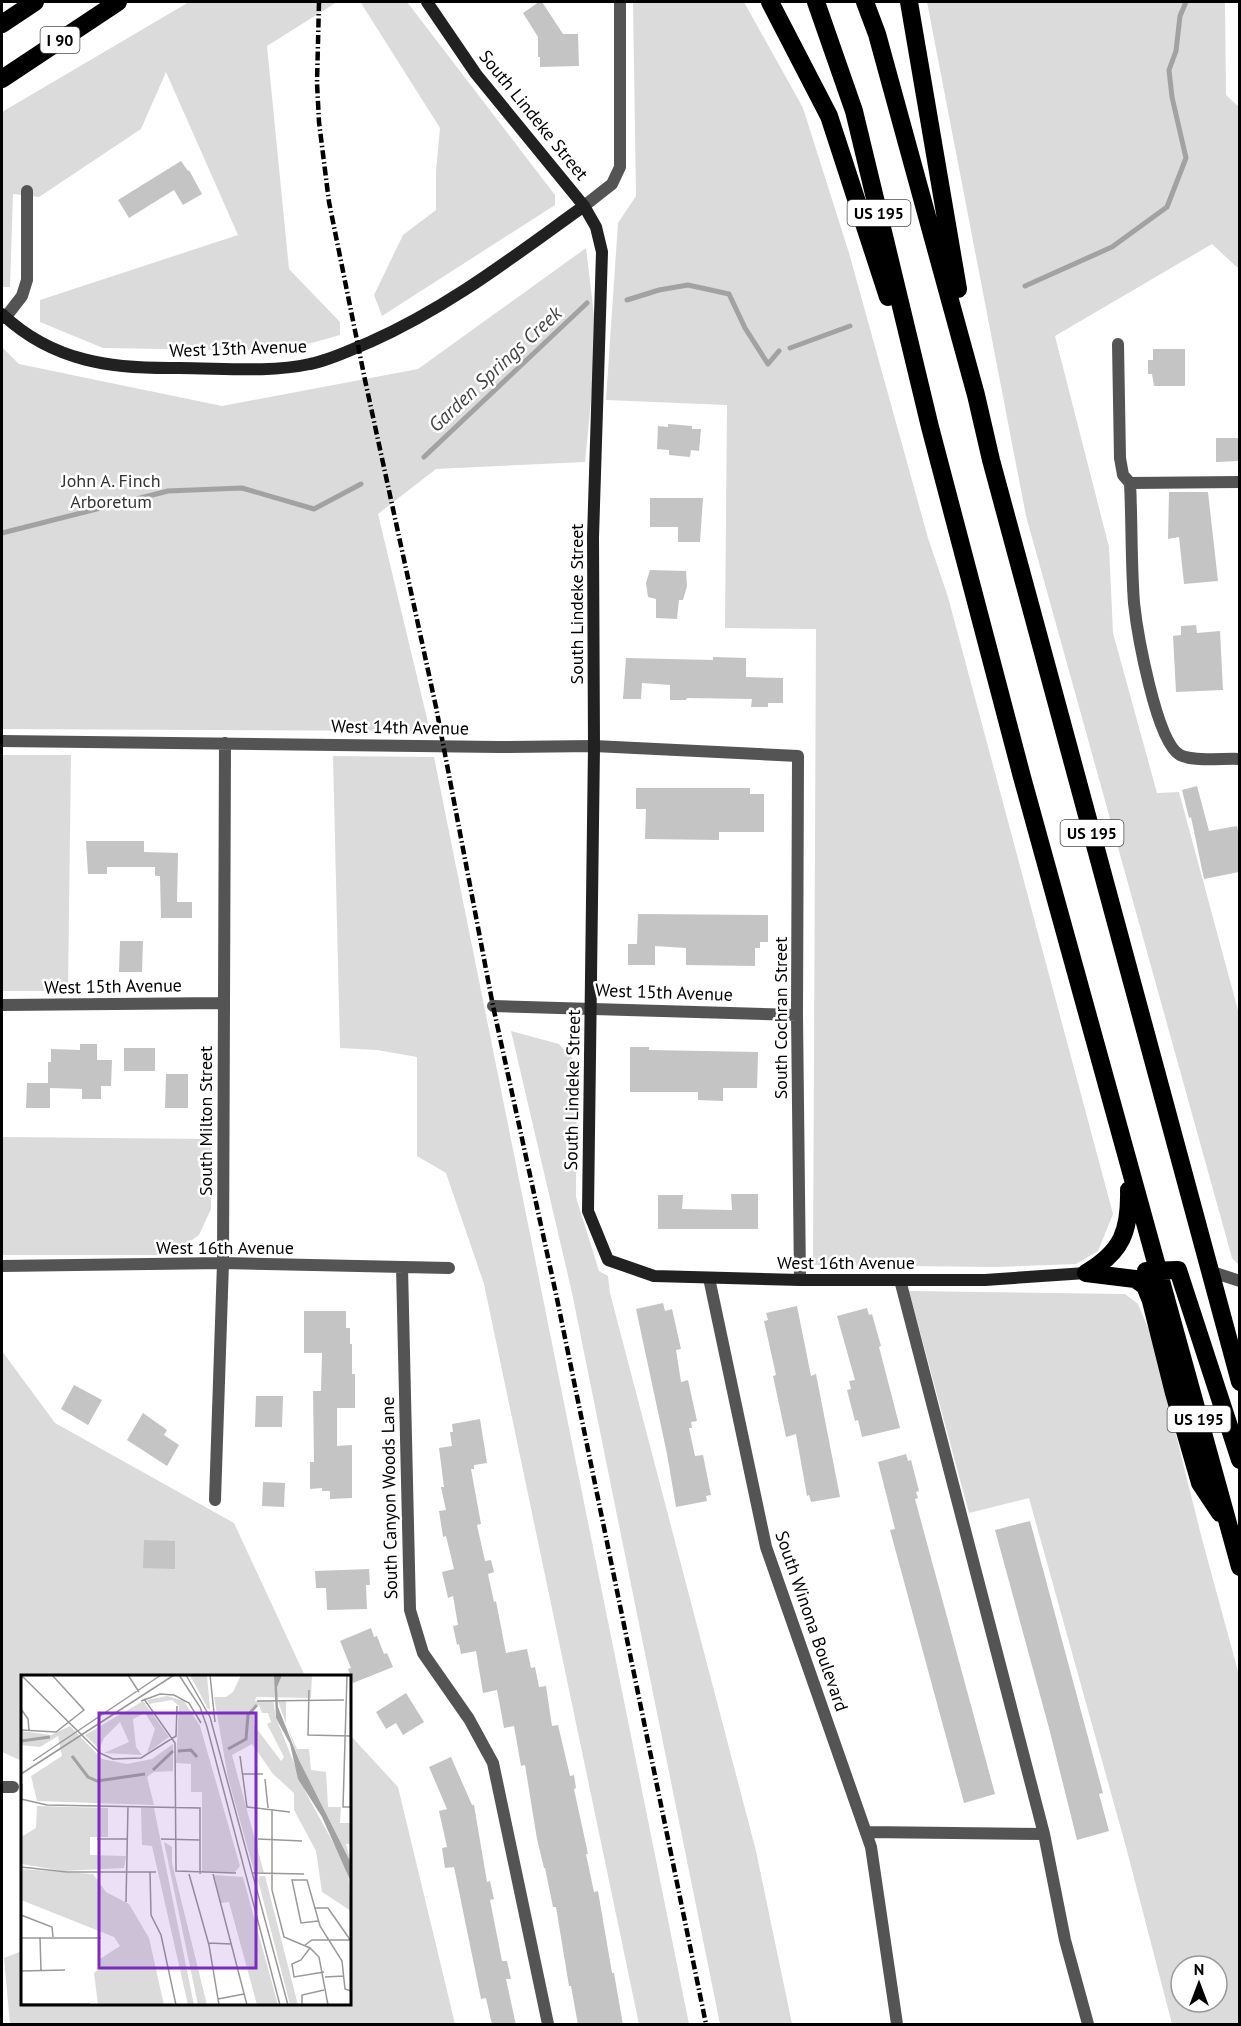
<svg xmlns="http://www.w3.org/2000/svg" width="1241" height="2026" viewBox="0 0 1241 2026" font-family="'PT Sans',sans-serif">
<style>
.green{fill:#dbdbdb;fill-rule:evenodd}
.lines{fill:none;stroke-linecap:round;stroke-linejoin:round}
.stream{stroke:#a2a2a2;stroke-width:5}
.building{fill:#c4c4c4}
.street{stroke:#545454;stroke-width:12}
.secondary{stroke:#212121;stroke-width:12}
.highway{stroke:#000;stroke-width:18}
.rail{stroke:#000;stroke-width:4.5;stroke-dasharray:9 3 1.5 3;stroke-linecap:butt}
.labels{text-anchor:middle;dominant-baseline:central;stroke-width:5;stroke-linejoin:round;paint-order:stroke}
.shield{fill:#fff;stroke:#4c4c4c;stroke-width:1.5}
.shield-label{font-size:16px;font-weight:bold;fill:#000}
.street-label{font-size:18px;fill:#000;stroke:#fff}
.park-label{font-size:18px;fill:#323232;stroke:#fff}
.water-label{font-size:20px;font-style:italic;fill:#434343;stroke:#fff}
.inset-river{fill:none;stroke:#a2a2a2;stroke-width:3}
.inset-road{fill:none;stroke:#999;stroke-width:1.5}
.view{fill:#7b2cbf;fill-opacity:0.15;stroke:#7b2cbf;stroke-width:3}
.inset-edge{fill:none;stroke:#000;stroke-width:3}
</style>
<rect width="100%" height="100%" fill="#fff"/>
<path class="green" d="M189,2H337L267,46L289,269L340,322V335L283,351L103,348L40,322V300L238,235L166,72L141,129L39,197L13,194L10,287H2V112Z
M353,2H407L555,195V205L382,316L374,295L403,235L436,210V171L440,128L361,3Z
M633,2H744L803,108L849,253L928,538L948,597L1113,1214L1098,1251L1076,1264L996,1267L813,1265L816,629L725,628L727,405L606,400L618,223L636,196Z
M927,2H1225L1226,95L1239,107V269L1212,244L1055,336L1109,547L1113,633L1157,793L1179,792L1239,1014V1265L1232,1258L1026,516Z
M586,248L597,340L585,462L436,469L378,514L430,731L2,729V347L19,364L222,406L418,369Z
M2,755H71L68,991H2Z
M333,756L434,757L689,2024H639L484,1284L446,1173L417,1156V1057L377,1050L340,1048Z
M511,1031L559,1044L577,1064L576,1197L599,1271L608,1276L610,1293L756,1851L792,2024H720L572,1293Z
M2,1137L211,1139V1209L199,1235L171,1255H2Z
M909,1291L1125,1294L1138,1304L1151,1335L1202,1539L1239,1675V2024H1172L1126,1847L1029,1498L969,1513ZM1181,1966H1217V2002H1181Z
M2,1351L55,1423L234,1523L305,1676H22V1761L2,1752Z
M350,1735L398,1787L455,2024H10L4,1958L22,1951V2004H350Z"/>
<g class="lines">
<path class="stream" d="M1025,286L1112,247L1167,207L1186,158L1172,97L1169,70L1176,51L1180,16L1186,2
M627,300L659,290L688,285L729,294L745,328L768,364L779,351
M790,348L850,326
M424,457L587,303
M2,533L168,491L242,488L314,509L361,484"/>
</g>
<path class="building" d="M539,2H542L563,34H578L579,66L540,67V57H538V37L523,13Z
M181,161L188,171L189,170L202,194L183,205L174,190L129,218L118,200Z
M1153,349H1185V386H1154L1152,374H1148V360H1153Z
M668,424L692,426V429H701L699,451L691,450L690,457L669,455V450L657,449L658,426L668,427Z
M1216,438H1239V461L1216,462Z
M1169,492H1208L1218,581L1184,584L1179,537L1168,539Z
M650,498H703L700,542H678V527H650Z
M650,570L686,571L687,586L683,600H679L677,619L656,618V599L648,597L646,583Z
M1196,625L1197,633L1220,631L1223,690L1176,692L1173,636L1181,635V626Z
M713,657L746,658V677L783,678V703H768V707H751L752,699L687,698L686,700H670V685L642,683L641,699H623L626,658L713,660Z
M1197,786L1209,831L1237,826L1239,836V872L1204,879L1191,817L1189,818L1182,790Z
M636,788H750V794H764V832H719V840L645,839L646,809H636Z
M86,841H144V852L178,853L177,902H192V918H161L160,876H155V867H107V874H88Z
M638,914L768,915V942H760V948H755V966L686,965V948L655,946V965H628V944H637Z
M120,941H143L142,972H119Z
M80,1044H97V1060H112L111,1086H101V1099H82V1089L50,1088V1108H26L27,1083H48V1062H51V1049L80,1050Z
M630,1047H649V1050L758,1052L757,1088H723V1101L698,1100V1092H630Z
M124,1048H155V1071H124Z
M166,1074H188V1108H165Z
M731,1194H758V1229H658V1195H683L682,1209L732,1210Z
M663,1303L665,1311L672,1309L681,1349L676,1350L681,1382L688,1380L697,1421L691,1422L692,1428H689L695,1456L703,1455L711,1495L706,1496L707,1501L676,1507L667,1454L636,1309Z
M797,1306L811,1376L816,1374L840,1497L811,1502L809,1495L807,1496L796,1434L786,1437L773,1376L776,1375L764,1321L768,1320L766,1313Z
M867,1308L869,1315L872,1314L881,1346L879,1347L900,1428L862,1437L858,1420L855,1421L847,1390L851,1389L849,1381L855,1380L837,1316Z
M304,1311H346V1328H350V1344H352V1374H355V1408H337V1446L352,1445V1498L330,1499V1491H322V1488L310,1489V1462H314L313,1391H321L322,1353H304Z
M74,1385L102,1400L88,1425L61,1409Z
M256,1396H283L282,1427H255Z
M143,1413L167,1430L164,1435L179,1445L167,1466L127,1440Z
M480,1419L487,1463L474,1465V1469H471L481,1524L477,1525L485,1561L491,1560L494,1572L488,1574L494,1602L496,1601L506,1653L527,1649L531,1668L535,1667L539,1687L546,1686L552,1726L558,1725L570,1776L574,1775L576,1788L574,1789L588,1854H586L594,1892L598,1891L612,1973H614L623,2025H578L571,1986H569L556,1907H553L545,1868H544L537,1839L525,1765L521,1766L514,1726L504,1728L497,1690L483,1693L476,1651L461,1654L459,1644L457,1645L453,1626L458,1625L453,1596L448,1598L442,1572L454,1569L446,1536L443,1537L439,1511L446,1510L441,1487H444L439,1448L452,1446L450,1432H453L452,1424Z
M906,1454L908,1461L911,1460L919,1491L916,1492L918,1498L915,1499L995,1794L964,1803L890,1530L895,1529L878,1462Z
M263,1482L285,1483L284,1507L262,1506Z
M1030,1521L1103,1793L1099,1794L1109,1831L1077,1840L1049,1728L995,1530Z
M144,1540L175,1541V1569L143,1568Z
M369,1569L370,1585H366L367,1609L327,1610L326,1588H316L315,1571Z
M371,1628L374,1637L377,1636L384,1654L387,1653L393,1667L353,1683L348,1669L351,1668L340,1641Z
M406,1693L424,1722L403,1735L396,1723L386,1729L376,1712Z
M451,1757L472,1805H474L487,1882L490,1881L494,1899L490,1900L502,1961H507L511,1979H506L516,2025H492L486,1998L481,1999L454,1867L445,1868L442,1848L447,1847L439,1811L447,1809L429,1767Z"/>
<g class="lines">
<path class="street" d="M584,206L612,184L620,167V2
M5,318L22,296L27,280V191
M1118,344L1120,458L1123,475L1130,483C1132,523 1131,563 1134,603C1137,631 1156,742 1180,755C1193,762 1224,758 1240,759
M1130,483L1240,482
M2,741L499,747L594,746L798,756L797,1015L800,1280
M2,1005L224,1003
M493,1006L797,1015
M2,1266L223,1263L449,1268
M402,1267L410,1610L423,1653L469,1719L493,1763L548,2024
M1209,1271L1240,1281
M709,1278L766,1547L871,1847L897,2024
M900,1280L1044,1834L1065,1940L1088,2024
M215,1500L223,1263L225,743
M2,1787H13
M866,1832L1044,1834"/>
<path class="secondary" d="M427,2L476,74L584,206L596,227L602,252L593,537L594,746L588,1211L608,1260L654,1276L800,1280H985L1086,1273
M2,314C53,362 112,369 179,368C222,368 268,373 310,364C331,360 350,350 370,342C449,307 514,256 584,206"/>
<path class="highway" d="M770,2L829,116L888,297
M816,2L854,111L930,427L1022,777L1240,1567
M865,2L877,34L976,395L991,460L1240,1382
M909,2L958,289
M2,24L35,2
M2,79L118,2
M1146,1271L1178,1270L1240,1460
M1086,1273L1135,1279L1145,1286L1151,1301L1174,1393L1200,1483L1220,1513
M1086,1273C1122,1252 1130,1231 1129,1190"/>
<path class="rail" d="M319,2L317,83L319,122L329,202L365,380L436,707L493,1006L556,1294L706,2024"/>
</g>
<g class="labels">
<g class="shield">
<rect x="40.5" y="27" width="39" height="26" rx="4.5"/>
<rect x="847.5" y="200" width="63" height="26" rx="4.5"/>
<rect x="1060.5" y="820" width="63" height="26" rx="4.5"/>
<rect x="1167.5" y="1406" width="63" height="26" rx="4.5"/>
</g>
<g class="shield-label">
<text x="60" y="40">I 90</text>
<text x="879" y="213">US 195</text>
<text x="1092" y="833">US 195</text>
<text x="1199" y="1419">US 195</text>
</g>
<g class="street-label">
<text transform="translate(534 115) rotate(51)">South Lindeke Street</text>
<text transform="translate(238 348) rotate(-2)">West 13th Avenue</text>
<text transform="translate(576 604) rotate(-90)">South Lindeke Street</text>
<text transform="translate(400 727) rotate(1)">West 14th Avenue</text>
<text transform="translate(113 986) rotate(-1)">West 15th Avenue</text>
<text transform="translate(664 992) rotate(2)">West 15th Avenue</text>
<text transform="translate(780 1018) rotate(-90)">South Cochran Street</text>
<text transform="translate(572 1090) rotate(-89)">South Lindeke Street</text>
<text transform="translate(205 1121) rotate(-90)">South Milton Street</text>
<text x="225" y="1247">West 16th Avenue</text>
<text x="846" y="1262">West 16th Avenue</text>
<text transform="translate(389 1498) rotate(-91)">South Canyon Woods Lane</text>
<text transform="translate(812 1621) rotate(71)">South Winona Boulevard</text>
</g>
<g class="park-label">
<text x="111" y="480">John A. Finch<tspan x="111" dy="21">Arboretum</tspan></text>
</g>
<g class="water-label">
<text transform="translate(495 369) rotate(-43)">Garden Springs Creek</text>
</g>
</g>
<g transform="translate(21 1675)">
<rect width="330" height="330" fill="#fff"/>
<path d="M169,0H186L189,34H187ZM220,0H291L290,23L235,22L234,26L252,25L255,43L285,118L327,195L330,236L301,217L295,176L273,135V118L252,99L231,69L211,80L243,198L233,196L207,103L193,22H205L212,17ZM238,30L241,38H247L250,47L246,49L263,82L260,86L233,50V32ZM146,21L163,26L179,51L219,191L214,197H181V117H170V89L155,88L158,31L151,25L128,29L126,25ZM122,26L148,62L126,78L134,54L124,38L112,44L115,72L121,80L83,78L108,67L99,47L83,63L78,74L64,60ZM257,26H265V49L276,74H288L290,95L305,97L307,132H320L319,148H330V169H325L330,188L278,85ZM49,51L81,84L106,89L131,84L152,69V96L133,97L126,102L133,130L16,126L10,101L41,81L37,61L19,72L0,70V56L30,60ZM16,131L87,133V162H69V180L105,181L103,193L43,196L0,189V162L15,153ZM120,133H133L173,330H167L131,171L121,170ZM143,167L151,172V188L186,330H177ZM0,194L72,199L85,217L108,229L128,263L143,330H77L73,298L80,293L79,284L99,271L93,262L0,225ZM193,200L222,202L257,330H236L208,227L200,228ZM239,201H244L277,330H269L237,205Z" fill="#dbdbdb" fill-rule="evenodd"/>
<path d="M253,0H261L256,12L257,32L278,85L330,188V207L301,142L277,104L269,69L255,43Z" fill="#a2a2a2"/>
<path class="inset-river" d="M0,66L29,62M207,74L225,64L227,40L236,30M157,76L170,75L176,82M51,81L67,102L76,106L124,99M132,95L152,76"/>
<path class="inset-road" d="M0,0L79,78L92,84L120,83L155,61L156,31M107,0L118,17M158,0L179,32L186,52L259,330M165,0L189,42L267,330M189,0L194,47M326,0L322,132H330M288,15L287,60L330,61M123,24L154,68L155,196L215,198M120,26L139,19L153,20L168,28L180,48M236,26L323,25M0,34L7,44L8,55M0,55L35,57L63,35L31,0M219,81L226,132L269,137M12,86L140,0M0,99L153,0M221,99H242M244,104L247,133M0,124L26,130L179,133V199M251,134V215L263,262L289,273L298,282L307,330M0,139L1,109M76,164H107M140,164L179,165M237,164L281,166M0,192L46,197H135M129,197L130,240L140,260L155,330M231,198L283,199M168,199L188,270L198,330M192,199L226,330M105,227L107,131M294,233H307L330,266M0,240L31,252L32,262M297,246L280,248L271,205H286L299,251L321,286L324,314L330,316M19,262L20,296M0,263H80M187,268L210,269M284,270L291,265H329M289,273L280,285L271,289L273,302L303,297M0,296L44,295M304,302L323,301M197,324L223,319M0,329H69M281,330V320L303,315"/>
<path class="view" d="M78,38H235V293H78Z"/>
<rect width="330" height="330" class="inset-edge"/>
</g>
<rect width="1241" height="2026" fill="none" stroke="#000000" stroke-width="6"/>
<g transform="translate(1199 1984)"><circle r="28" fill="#ffffff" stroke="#999999" stroke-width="1.5"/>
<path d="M0-4.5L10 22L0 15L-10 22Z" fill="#000000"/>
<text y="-9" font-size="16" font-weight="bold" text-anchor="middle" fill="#000000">N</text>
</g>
</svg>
